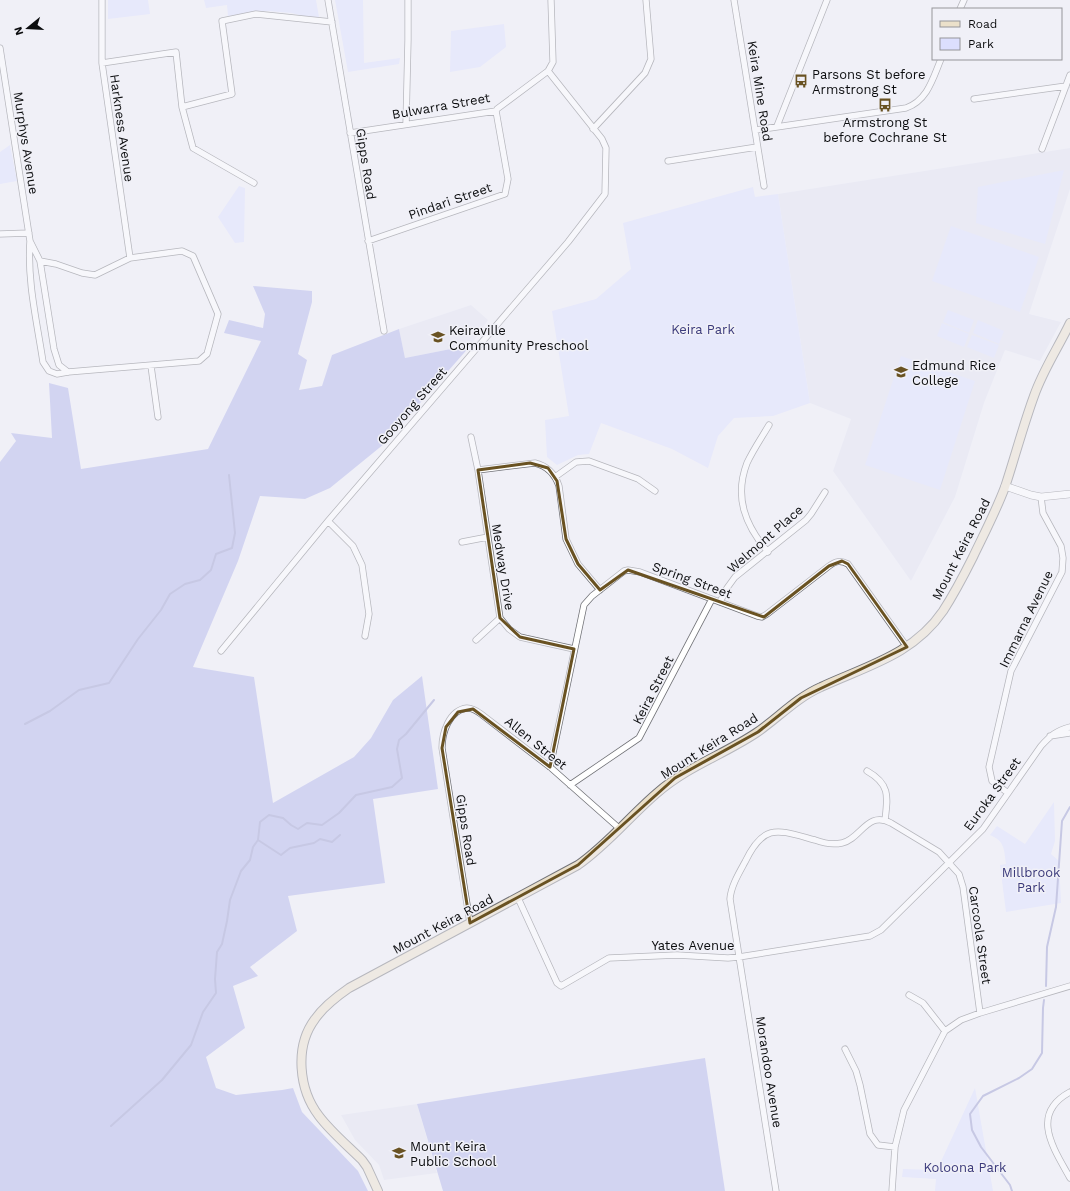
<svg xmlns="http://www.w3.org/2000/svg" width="1070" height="1191" viewBox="0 0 1070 1191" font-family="'Work Sans',sans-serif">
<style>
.built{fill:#e2e3f0}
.green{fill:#dcdffe}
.forest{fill:#aeb2e9}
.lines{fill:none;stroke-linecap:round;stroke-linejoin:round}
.stream{stroke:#9498cc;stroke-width:2}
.minor-casing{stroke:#717277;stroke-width:7}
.tertiary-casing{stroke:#717277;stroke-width:8}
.secondary-casing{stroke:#717277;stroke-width:10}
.minor{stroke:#fff;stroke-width:5.5}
.tertiary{stroke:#fff;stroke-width:7}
.secondary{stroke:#ebe0ca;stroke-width:8}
.marked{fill:none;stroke:#695222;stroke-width:3;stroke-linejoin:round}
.labels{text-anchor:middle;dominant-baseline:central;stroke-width:3;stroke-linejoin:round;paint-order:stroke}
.poi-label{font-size:13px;fill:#0c0d0f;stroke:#f0f0f7;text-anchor:start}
.street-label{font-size:13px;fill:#0c0d0f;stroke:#f0f0f7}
.park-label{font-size:13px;fill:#3c3b7c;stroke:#f0f0f7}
</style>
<rect width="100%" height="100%" fill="#f0f0f7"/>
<path class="built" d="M1070,148V189L1029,314L1061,322L1040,361L1005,350L984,403L955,497L911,581L833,471L851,419L810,403L778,194Z
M471,305L488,320L471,345L405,358L399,329Z
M417,1104L437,1173L384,1180L379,1165L355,1140L341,1115Z"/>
<path class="green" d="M108,0H148L150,14L108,19Z
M204,0H316L319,17H307L292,13L268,11L228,16L227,5L206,8Z
M335,0H363L364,63L400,58L399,64L348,72Z
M504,24L506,47L480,67L450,72L451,31Z
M10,145L17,181L0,184V152Z
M1064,170L1045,244L976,223L978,187Z
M239,186L245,188L244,242L235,243L218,217Z
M753,187L755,197L778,194L810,403L773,416L734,418L718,436L708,468L672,449L601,423L589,454L578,455L557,465L547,457L545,420L569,416L552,311L596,299L631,269L623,223Z
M951,226L1039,257L1020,312L932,281Z
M948,310L974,320L969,333L943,322Z
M978,320L1004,331L999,344L973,333Z
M942,323L969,334L964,347L937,336Z
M972,335L999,345L994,358L967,347Z
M901,356L975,381L940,490L865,465Z
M1054,802L1055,841L1051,854L1059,861L1061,903L1006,912L1000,865L1006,864C1004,850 1005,841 990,835L997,826L1025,844Z
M975,1088L993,1191H935L936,1179L902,1177L903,1169L937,1170Z"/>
<path class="forest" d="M253,286L312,291V302L298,354L307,360L299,390L322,386L332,355L399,329L405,358L471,345L384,444L330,488L305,499L260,496L238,561L193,667L254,677L273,803L354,757L371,738L393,700L422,676L438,789L373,799L385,883L288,896L297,931L250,967L258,976L233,986L245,1028L206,1057L216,1088L236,1095L282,1090L293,1088L302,1112L358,1171L368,1191H0V462L16,441L11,433L52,438L49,383L68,388L81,469L208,449L261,341L224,333L229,320L263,328L265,314Z
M705,1058L725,1191H443L417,1104Z"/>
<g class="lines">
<path class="stream" d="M25,724L50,711L79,690L109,683L138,639L161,610L170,594L185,584L200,580L211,570L216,554L232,548L235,533L229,475
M258,840L281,855L290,848L314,843L320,839L332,842L340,835
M1046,986L1047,947L1056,907L1062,821L1070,807
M111,1126L162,1080L191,1045L203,1012L216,993L215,979L217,952L222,944L227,921L230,900L241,871L250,860L253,847L258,840L260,822L269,815L283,818L291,825L298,829L307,823L322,825L339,813L356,795L392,787L402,778L397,749L399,740L406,734L434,700
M1012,1191L1010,1185L981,1147L972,1130L970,1114L983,1096L1019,1078L1032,1069L1042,1053L1043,1008L1044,1000"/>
<g class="minor-casing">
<path id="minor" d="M102,0V63L130,258
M328,0L384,331
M734,0L764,186
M960,9L964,0
M0,48L30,241L40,261L54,349L59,365L68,372
M102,63L176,52L182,107L193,148L254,183
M974,99L1066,86
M182,107L232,94L222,21L256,14L332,22
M406,124L408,40V0
M777,126L827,0
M593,129L645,73L651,59L646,0
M756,130L906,108C928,100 933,78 941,59
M350,133L496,111L497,109L548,71L553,62L551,0
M1042,149L1070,75
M668,161L757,147
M0,234L29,233
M30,241C27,281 37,322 43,362L49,371L57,374L68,372L199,361L207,354L218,314L193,256L182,251L130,258L95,275L82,273L56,264L40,261
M368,241L505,194L508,179L496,111
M151,366L158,417
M471,437L478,470L500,618L509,629L520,637L574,649
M478,470L535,463C547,466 555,474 559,486L566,539L578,564L600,590
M555,477L576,462L589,461L638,479L655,491
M328,521L353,546L362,565L369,614L365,636
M462,542L488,537
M768,552C745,525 734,497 747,463C753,450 762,437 769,425
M720,602L727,588L735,577L806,520L811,514L825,492
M476,640L500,618
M221,651L328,521L568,242L605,194L606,148L602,139L548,71
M1050,736L1070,733
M550,767L584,605L592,596L624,571L628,570L640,572L757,616L762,617L767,614L829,566C836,561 840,560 848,564L907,647
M867,771C890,784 888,796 885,820
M570,785L639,738L712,599
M1008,793L992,781L989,767L1011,671L1062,572L1063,558L1061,546L1043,513L1041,497
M518,898L557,983L561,986L609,958L677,955L728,958L739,957L870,936L881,930L983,829L1041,746C1051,735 1056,731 1070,727
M470,923L442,748C442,733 449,710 467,708C472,708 477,711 481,714L550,767L620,829
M909,995L923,1003L945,1031
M845,1049L856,1071L860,1085L870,1134L878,1145L895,1147
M1070,1092C1029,1114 1054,1149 1070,1178
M776,1191L730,899C731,886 739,873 745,862C764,822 778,830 815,840C823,843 833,845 842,843C861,839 867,810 891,823L939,852L959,874L963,887L980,1013
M892,1191L895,1147L904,1110L945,1031L961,1020L980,1013L1070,986"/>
</g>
<g class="tertiary-casing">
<path id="tertiary" d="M1005,486L1031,495L1041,497L1070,494"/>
</g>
<g class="secondary-casing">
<path id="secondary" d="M378,1191L367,1167L362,1160C348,1146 331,1132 319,1116C299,1090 294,1047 315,1019C324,1006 336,997 349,988L578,865C607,845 630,816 657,793C688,766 723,755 756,733C778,718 796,698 821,687C866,666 913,655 943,611C954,594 964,575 973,557C984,534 996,511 1005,487C1015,457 1023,426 1034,396C1043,370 1058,348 1070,323"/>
</g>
<use href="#minor" class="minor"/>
<use href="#tertiary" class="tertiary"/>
<use href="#secondary" class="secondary"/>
</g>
<path d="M0 0H1070V1191H0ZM530,463L548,468L557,481L566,539L578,564L600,590L628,570L764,617L829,566L842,561L848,564L907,647L801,698L758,732L675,778L578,865L470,923L442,748L446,727L458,712L473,709L550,767L574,649L520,637L500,618L478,470Z" fill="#f0f0f7" fill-opacity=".55" fill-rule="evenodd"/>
<path class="marked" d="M530,463L548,468L557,481L566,539L578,564L600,590L628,570L764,617L829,566L842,561L848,564L907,647L801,698L758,732L675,778L578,865L470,923L442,748L446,727L458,712L473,709L550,767L574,649L520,637L500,618L478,470Z"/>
<defs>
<g id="bus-bare" transform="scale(1.08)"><path d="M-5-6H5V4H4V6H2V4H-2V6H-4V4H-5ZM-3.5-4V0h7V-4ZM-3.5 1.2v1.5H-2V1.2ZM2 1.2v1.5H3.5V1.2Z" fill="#695222" stroke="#f0f0f7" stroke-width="2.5" paint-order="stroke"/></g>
<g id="school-bare" transform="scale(1.08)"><path d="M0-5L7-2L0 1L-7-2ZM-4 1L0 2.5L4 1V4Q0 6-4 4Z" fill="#695222" stroke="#f0f0f7" stroke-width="2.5" paint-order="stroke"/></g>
</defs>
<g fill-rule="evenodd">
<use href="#bus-bare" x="801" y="81"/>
<use href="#bus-bare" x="885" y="105"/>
<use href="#school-bare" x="438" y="337"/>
<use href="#school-bare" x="901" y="372"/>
<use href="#school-bare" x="399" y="1153"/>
</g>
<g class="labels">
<g class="poi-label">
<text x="812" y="74">Parsons St before<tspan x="812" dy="15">Armstrong St</tspan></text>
<text x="885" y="122" text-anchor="middle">Armstrong St<tspan x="885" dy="15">before Cochrane St</tspan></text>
<text x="449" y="330">Keiraville<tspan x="449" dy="15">Community Preschool</tspan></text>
<text x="912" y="365">Edmund Rice<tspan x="912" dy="15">College</tspan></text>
<text x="410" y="1146">Mount Keira<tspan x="410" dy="15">Public School</tspan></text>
</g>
<g class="street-label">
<text transform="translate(760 91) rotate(81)">Keira Mine Road</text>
<text transform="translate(441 106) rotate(-10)">Bulwarra Street</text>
<text transform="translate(122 128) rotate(82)">Harkness Avenue</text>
<text transform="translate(26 143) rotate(81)">Murphys Avenue</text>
<text transform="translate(366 164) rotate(81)">Gipps Road</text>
<text transform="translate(450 201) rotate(-19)">Pindari Street</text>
<text transform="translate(412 406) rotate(-49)">Gooyong Street</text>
<text transform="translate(765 539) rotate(-41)">Welmont Place</text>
<text transform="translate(961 549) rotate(-63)">Mount Keira Road</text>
<text transform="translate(503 567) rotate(81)">Medway Drive</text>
<text transform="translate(692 580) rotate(20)">Spring Street</text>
<text transform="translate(1026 619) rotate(-64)">Immarna Avenue</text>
<text transform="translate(653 690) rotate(-63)">Keira Street</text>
<text transform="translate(536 743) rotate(39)">Allen Street</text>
<text transform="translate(709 746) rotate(-32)">Mount Keira Road</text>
<text transform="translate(992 794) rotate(-54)">Euroka Street</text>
<text transform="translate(466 830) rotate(81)">Gipps Road</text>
<text transform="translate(443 924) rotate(-28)">Mount Keira Road</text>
<text transform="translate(980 935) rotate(82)">Carcoola Street</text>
<text x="693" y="945">Yates Avenue</text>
<text transform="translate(769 1072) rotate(81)">Morandoo Avenue</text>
</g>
<g class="park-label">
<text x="703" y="329">Keira Park</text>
<text x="1031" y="872">Millbrook<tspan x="1031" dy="15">Park</tspan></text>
<text x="965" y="1167">Koloona Park</text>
</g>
</g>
<rect x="932" y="8" width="130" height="52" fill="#f0f0f7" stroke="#95959a"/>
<rect x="940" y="21" width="20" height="6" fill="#ebe0ca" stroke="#95959a"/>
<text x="968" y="28" font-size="12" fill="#0c0d0f">Road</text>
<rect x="940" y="38" width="20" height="12" fill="#dcdffe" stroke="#95959a"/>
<text x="968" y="48" font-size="12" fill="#0c0d0f">Park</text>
<g transform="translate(28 28) rotate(252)" stroke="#f0f0f7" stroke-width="3" paint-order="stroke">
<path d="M0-3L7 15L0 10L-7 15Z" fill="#0c0d0f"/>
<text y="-6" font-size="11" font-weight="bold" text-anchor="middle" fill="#0c0d0f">N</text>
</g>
</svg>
